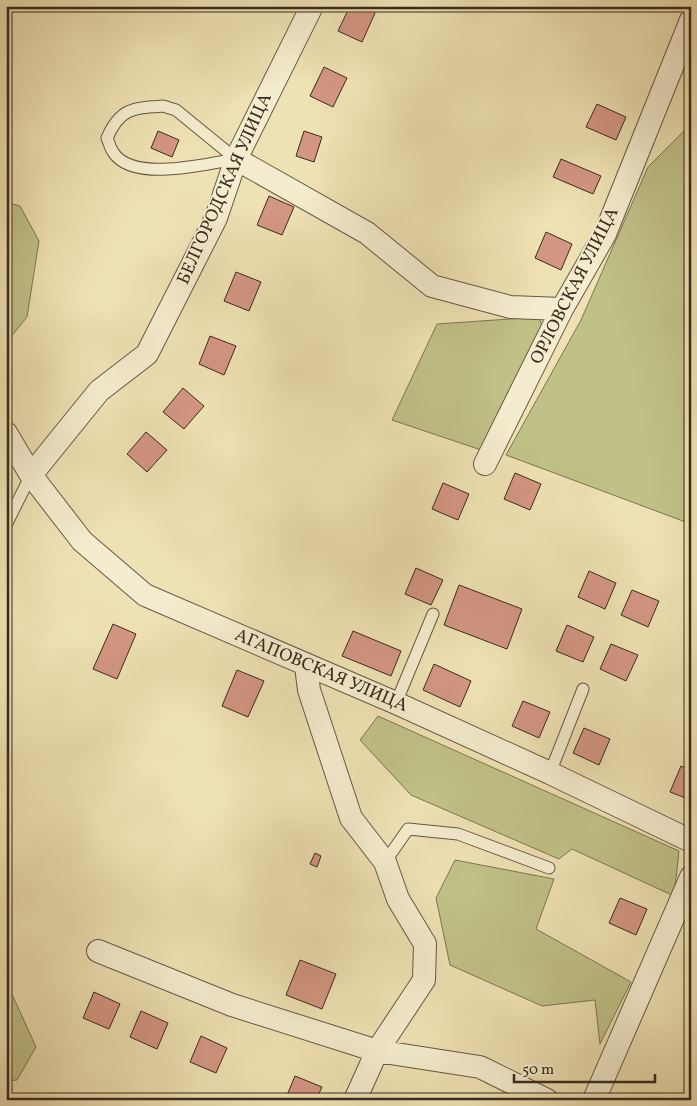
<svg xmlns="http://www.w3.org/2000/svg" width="697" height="1106" viewBox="0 0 697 1106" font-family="Vollkorn,serif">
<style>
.green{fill:#c0c187;stroke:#7c7653}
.building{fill:#d39682;stroke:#382b1f}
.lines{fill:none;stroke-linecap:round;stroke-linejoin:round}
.service-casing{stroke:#665844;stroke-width:13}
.minor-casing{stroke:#665844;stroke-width:24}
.service{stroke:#f4ecce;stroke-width:11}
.minor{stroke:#f4ecce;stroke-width:22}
.labels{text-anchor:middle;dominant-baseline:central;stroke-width:4;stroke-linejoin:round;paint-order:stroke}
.street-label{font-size:18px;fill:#382b1f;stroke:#f4ecce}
</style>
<rect width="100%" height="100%" fill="#eee1b3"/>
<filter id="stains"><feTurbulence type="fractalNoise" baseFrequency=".004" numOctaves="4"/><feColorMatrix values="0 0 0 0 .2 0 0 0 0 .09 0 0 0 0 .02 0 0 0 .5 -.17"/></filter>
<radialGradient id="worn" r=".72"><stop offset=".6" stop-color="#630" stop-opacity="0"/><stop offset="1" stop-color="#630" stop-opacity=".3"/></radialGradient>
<path class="green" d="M691,127V524L506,455L581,320L648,167L685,130Z
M6,202L20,206L39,241L27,317L6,343Z
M539,317L544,332L490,453L392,420L437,324Z
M378,716L679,851L674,896L572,849L559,859L411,795L360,740Z
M455,860L554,879L536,929L631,982L600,1044L595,1000L542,1006L450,965L436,898Z
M6,981L36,1047L17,1080L6,1081Z"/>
<path class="building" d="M350,6H360L375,13L362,42L338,31Z
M324,67L347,78L333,107L310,96Z
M597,104L626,117L616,140L586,127Z
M158,131L179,140L172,157L151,148Z
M304,131L322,137L314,162L296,156Z
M561,159L601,176L593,194L553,177Z
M269,196L294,207L282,235L257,225Z
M546,232L572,244L561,270L535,258Z
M236,272L261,282L249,311L224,301Z
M210,336L236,346L224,375L199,364Z
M183,388L204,406L184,429L163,412Z
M146,432L167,450L147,472L127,454Z
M515,473L541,484L530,510L504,499Z
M443,483L469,494L458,520L432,509Z
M416,568L443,580L431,605L405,594Z
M589,571L616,583L605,609L578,597Z
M459,585L522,609L507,649L444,625Z
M632,590L659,601L648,627L621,615Z
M113,624L136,634L117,679L93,669Z
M567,625L594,637L583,662L556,651Z
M353,631L401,651L391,676L342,656Z
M611,644L638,655L626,681L600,669Z
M434,664L471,681L460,707L423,690Z
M237,670L264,681L248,717L222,706Z
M523,701L550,712L539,738L512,726Z
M584,728L610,739L599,765L573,753Z
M681,766L691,770V800L670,792Z
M315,853L321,856L317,867L310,864Z
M620,898L647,909L636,935L609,923Z
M300,960L336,974L322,1009L286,995Z
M94,992L120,1004L109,1029L83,1018Z
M141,1011L168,1023L157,1049L130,1037Z
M201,1036L227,1048L216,1073L190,1062Z
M295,1076L322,1087L316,1100H285Z"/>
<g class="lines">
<g class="service-casing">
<path id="service" d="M163,106L176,110L236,159C207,164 132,183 113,152C110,148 109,142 107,138C120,108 133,108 163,106Z
M6,525L31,475
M396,703L433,614
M550,773L583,689
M385,862L408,829L458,834L549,868"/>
</g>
<g class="minor-casing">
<path id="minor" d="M236,159L367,233L432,286L510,307L562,309
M6,433L31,475L82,541L145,595L396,703L550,773L691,841
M485,464L562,309L605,234L691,20
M31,475L99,391L147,354L216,218L236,159L312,6
M306,666L309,690L351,818L385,862L398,899L425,944L424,980L377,1051L355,1100
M98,951L232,1005L377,1051L480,1067L547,1100
M594,1100L691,877"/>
</g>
<use href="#service" class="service"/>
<use href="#minor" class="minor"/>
</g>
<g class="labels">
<g class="street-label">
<text transform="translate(225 189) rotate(-66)">БЕЛГОРОДСКАЯ УЛИЦА</text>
<text transform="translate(575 286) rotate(-63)">ОРЛОВСКАЯ УЛИЦА</text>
<text transform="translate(321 671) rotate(23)">АГАПОВСКАЯ УЛИЦА</text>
</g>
</g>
<rect width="697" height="1106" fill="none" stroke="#eee1b3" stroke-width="25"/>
<rect x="8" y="8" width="682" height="1091" fill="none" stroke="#382b1f" stroke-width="2.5"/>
<rect x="12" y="12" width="672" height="1081" fill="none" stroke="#382b1f"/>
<path d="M514 1074v8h141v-8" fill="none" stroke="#382b1f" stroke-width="2.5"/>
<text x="522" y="1074" font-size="15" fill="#382b1f" stroke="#f4ecce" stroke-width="4" paint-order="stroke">50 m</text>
<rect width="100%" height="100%" filter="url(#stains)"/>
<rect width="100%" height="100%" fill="url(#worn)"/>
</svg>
